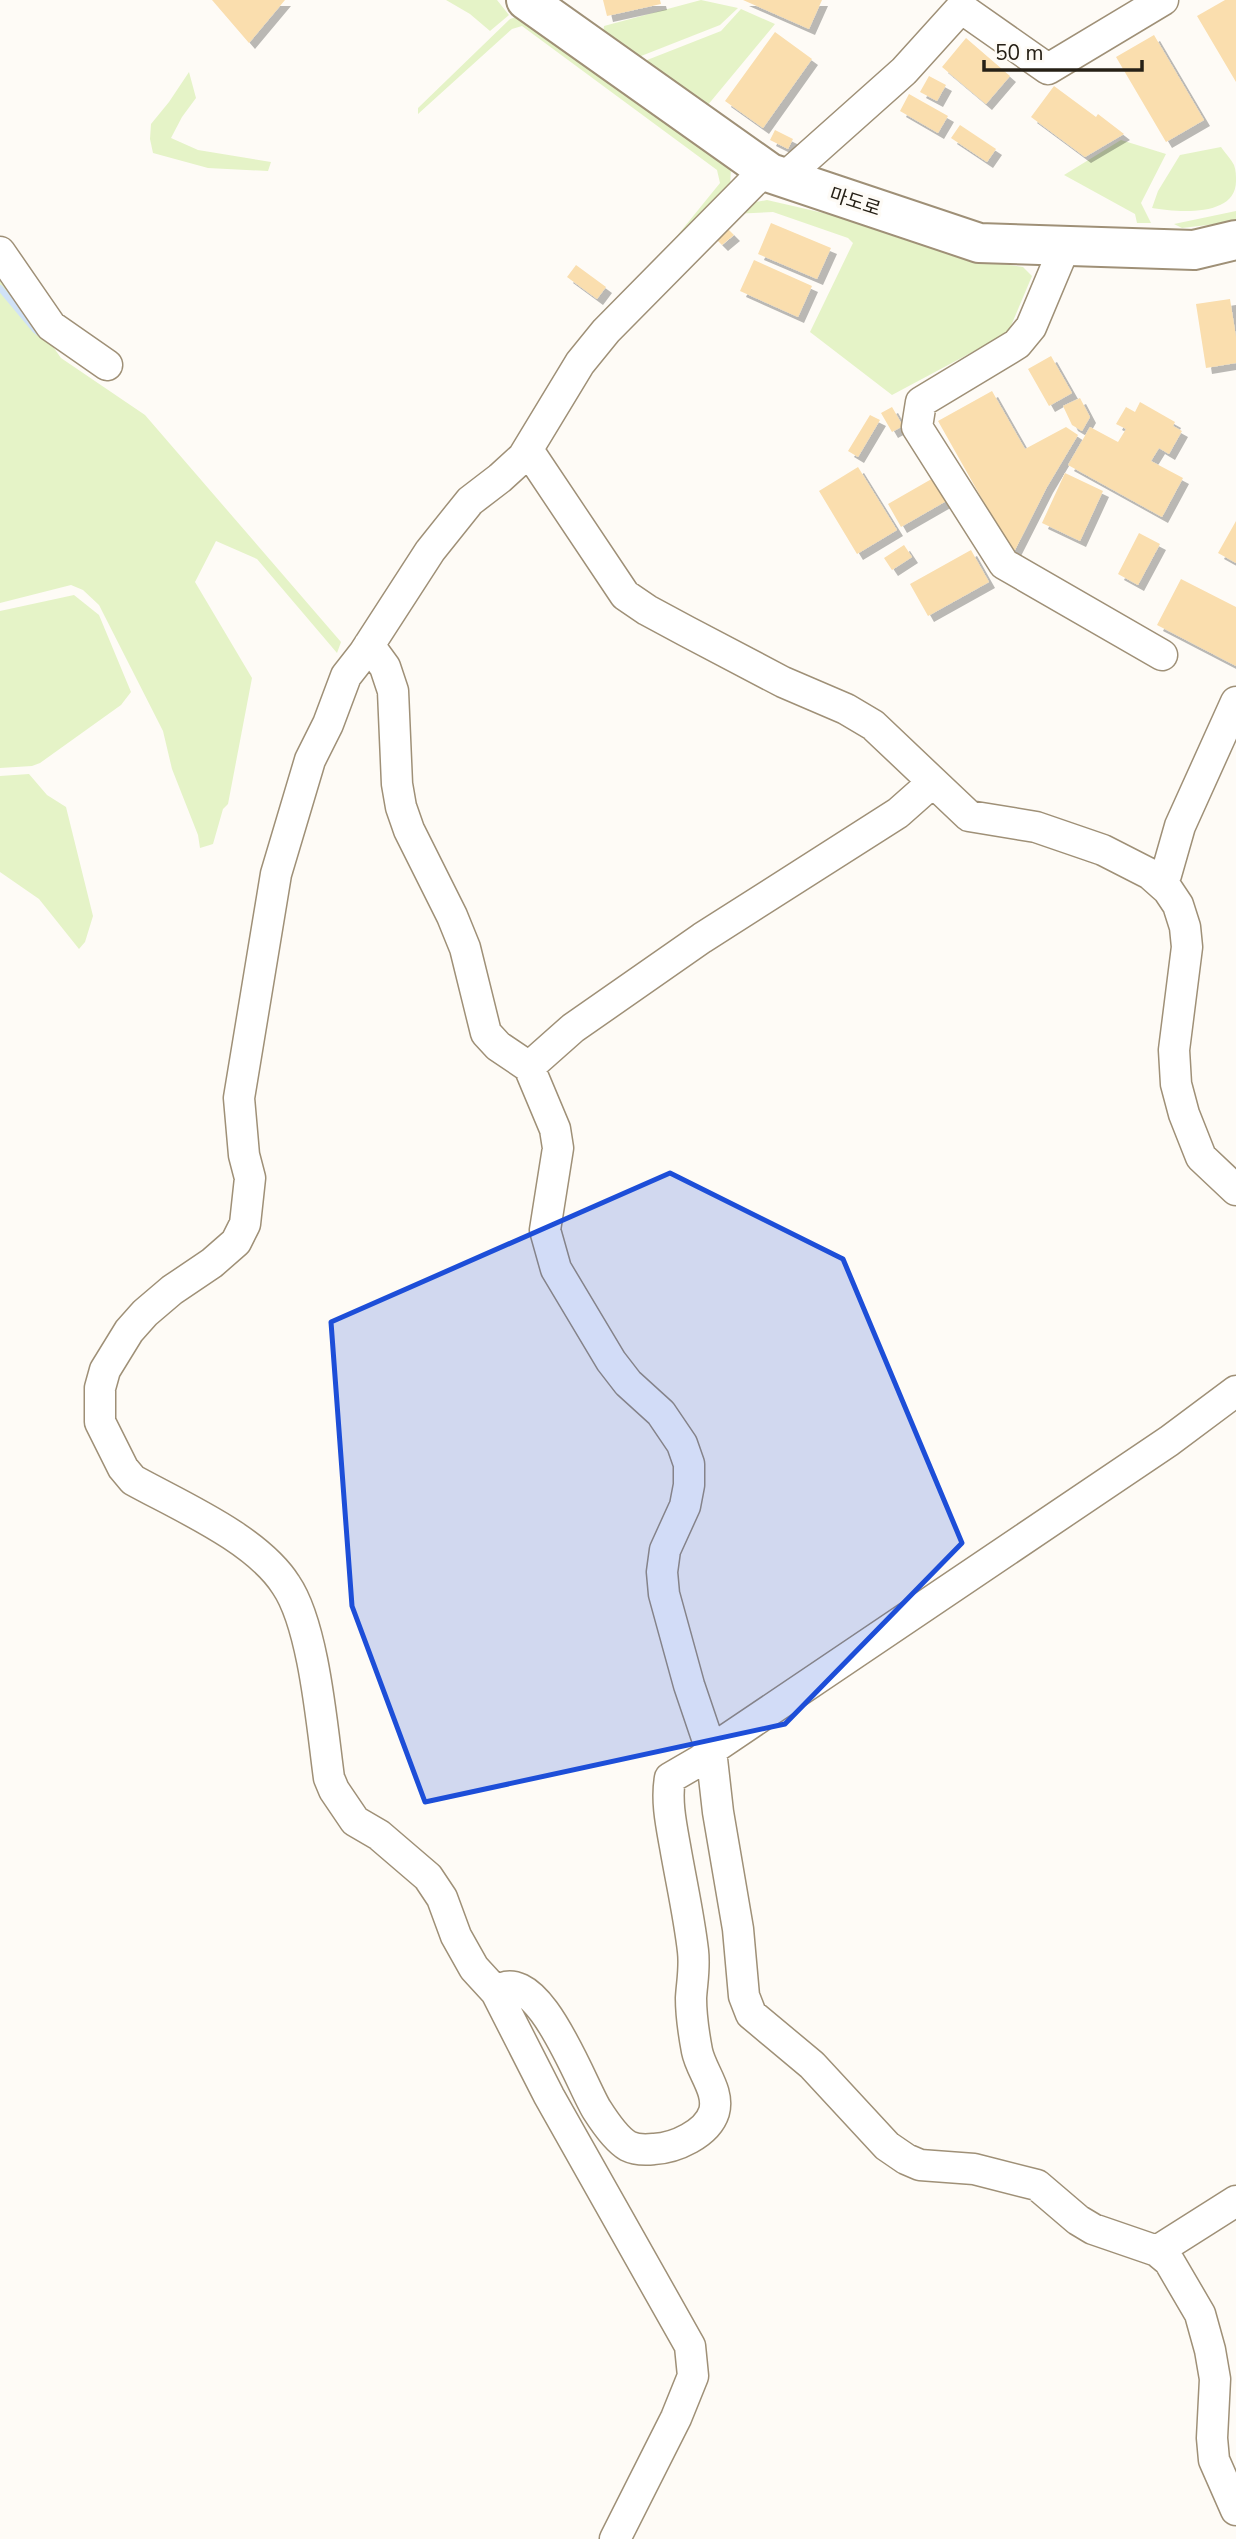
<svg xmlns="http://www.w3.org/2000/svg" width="1236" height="2539" viewBox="0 0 1236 2539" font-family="'Nunito Sans','Noto Sans KR',sans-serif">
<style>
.green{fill:#e5f3c7}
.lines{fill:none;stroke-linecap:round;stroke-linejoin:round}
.stream{stroke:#d0e2f7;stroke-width:6}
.building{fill:#fadeae;filter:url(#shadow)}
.minor-casing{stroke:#9f9077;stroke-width:33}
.major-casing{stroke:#9f9077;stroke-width:42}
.minor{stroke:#fff;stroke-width:30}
.major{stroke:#fff;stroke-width:38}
.marked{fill:#1d4ed8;fill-opacity:0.2;stroke:#1d4ed8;stroke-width:5;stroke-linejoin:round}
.labels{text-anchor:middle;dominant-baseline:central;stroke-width:7;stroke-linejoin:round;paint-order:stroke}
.street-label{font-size:19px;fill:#262016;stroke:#fefbf6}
</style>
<defs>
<filter id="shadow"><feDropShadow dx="6" dy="6" stdDeviation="0" flood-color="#0004"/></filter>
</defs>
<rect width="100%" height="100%" fill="#fefbf6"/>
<path class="green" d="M446,0H497L509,15L490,31L470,14Z
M701,0L738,8L720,25L636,58L603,34L604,26Z
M741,9L775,24L707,106L642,62L721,31Z
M519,16L731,168L730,188L664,252L720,183L717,170L522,26L512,29L418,114V108L510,19Z
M189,72L196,98L182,117L171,138L198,150L271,162L268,171L208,168L153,153L150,139L151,124L169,102Z
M1121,140L1166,154L1141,203L1151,223H1137L1135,214L1064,175Z
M1221,147C1225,153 1231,159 1234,165C1236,170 1236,176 1236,181C1236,218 1176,212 1152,208L1158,191L1180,155Z
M767,200L936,239L989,262L1023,267L1032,276L1008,333L892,395L810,332L853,243L848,238L773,212L732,214L750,203Z
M1236,211V221L1233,222L1182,228L1174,224Z
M0,278L13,290L61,358L145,415L341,642L337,653L257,559L216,541L195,582L252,678L228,804L223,809L213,844L200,848L198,835L172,769L163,731L99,605L83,590L71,585L0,603Z
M74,595L99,615L131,692L121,705L40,763L32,766L0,768V611Z
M29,774L47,795L66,807L93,916L85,942L79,949L39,899L0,872V776Z"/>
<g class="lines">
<path class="stream" d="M0,288L35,330L43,336"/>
</g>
<path class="building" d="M212,0H285L249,43Z
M603,0H660L661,4L607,16Z
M743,0H822L809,29Z
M1225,0H1236V82L1197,16Z
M775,32L812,59L763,128L725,101Z
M1154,35L1204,120L1166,142L1116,57Z
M966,38L1010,76L986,104L942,67Z
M929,76L946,85L937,101L920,92Z
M1054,86L1096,117L1098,114L1124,134L1085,157L1031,117Z
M909,94L948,116L938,133L900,111Z
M960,125L996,149L987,162L951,138Z
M775,130L793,139L788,149L770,140Z
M771,223L831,248L817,279L758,254Z
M728,229L734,235L722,245L716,239Z
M754,260L812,286L798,317L740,291Z
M576,265L606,287L597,299L567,277Z
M1230,299L1236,337V363L1206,368L1196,304Z
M1051,356L1072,393L1049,406L1028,369Z
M992,391L1025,449L1066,427L1078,435L1047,487L1013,554L938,421Z
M1080,398L1090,417L1082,431L1072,425L1063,406Z
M1140,402L1175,422L1173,426L1182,431L1169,454L1159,448L1151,461L1183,478L1162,517L1068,465L1090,427L1118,442L1126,429L1116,424L1126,407L1135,412Z
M892,407L903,426L892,432L881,413Z
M870,415L880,420L858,457L848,451Z
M858,467L897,530L857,554L819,491Z
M1065,473L1103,491L1080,541L1042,523Z
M935,477L948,500L901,527L888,504Z
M1236,521V563L1218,553Z
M1139,533L1160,544L1138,585L1118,574Z
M904,545L912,557L892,570L884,558Z
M971,550L989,582L928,616L910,584Z
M1181,579L1236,607V666L1157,625Z"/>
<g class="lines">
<g class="minor-casing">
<path id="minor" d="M784,178L904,71L961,8L1048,69L1163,0
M1065,246L1031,327L1017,344L921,402L917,427L1004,564L1162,655
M0,252L51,326L107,365
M528,450L625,595L647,610L686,631L783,682L846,709L873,725L969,816L1036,827L1103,850L1150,874L1168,890L1178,905L1185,927L1187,947L1174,1050L1176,1084L1184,1114L1201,1157L1236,1190
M369,645L385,667L393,691L397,784L401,807L409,830L452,916L465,948L486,1033L498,1046L529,1067L555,1129L558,1148L545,1230L556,1269L611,1361L628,1383L661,1413L682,1444L689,1464V1485L685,1506L665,1550L662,1572L664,1594L689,1685L711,1750L718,1812L738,1929L744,1996L751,2014L812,2065L887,2146L906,2159L920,2165L974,2169L1037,2185L1078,2220L1093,2229L1157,2251L1169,2261L1200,2314L1210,2350L1215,2379L1212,2438L1214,2460L1236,2510
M1159,881L1166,875L1180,826L1236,702
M529,1067L573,1028L702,938L898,813L933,782
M496,1992C537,1959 582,2087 597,2110C604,2121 616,2139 628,2146C636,2150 645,2150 654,2149C675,2148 707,2134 714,2112C720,2091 701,2071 697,2051C694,2035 691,2015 691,1998C692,1982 695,1968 693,1951C689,1916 681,1881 675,1846C671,1824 666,1800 670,1778L701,1760L711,1750L1169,1441L1236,1391
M1157,2251L1236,2201
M615,2539L676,2418L693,2376L690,2346L549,2096L496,1992L474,1968L456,1936L442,1898L428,1877L379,1835L355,1821L334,1790L329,1778C322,1727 314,1626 286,1585C257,1539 180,1506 133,1480L123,1468L100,1422V1388L105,1370L129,1331L145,1313L172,1290L212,1263L236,1242L245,1224L250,1178L244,1155L239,1098L276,874L310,760L328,724L346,676L364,653L430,551L470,501L500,478L523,457L580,363L606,331L765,170"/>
</g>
<g class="major-casing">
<path id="major" d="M526,0L770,173L979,243L1194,250L1236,240"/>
</g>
<use href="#minor" class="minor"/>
<use href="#major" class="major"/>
</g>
<path class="marked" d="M670,1173L843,1259L962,1543L785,1724L425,1802L352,1606L331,1322Z"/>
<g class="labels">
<g class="street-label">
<text transform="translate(855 202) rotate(18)">마도로</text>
</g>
</g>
<path d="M984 60v10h158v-10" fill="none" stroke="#262016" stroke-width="3.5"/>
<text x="995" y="60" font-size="21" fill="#262016" stroke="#fefbf6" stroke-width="5" paint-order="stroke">50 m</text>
</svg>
